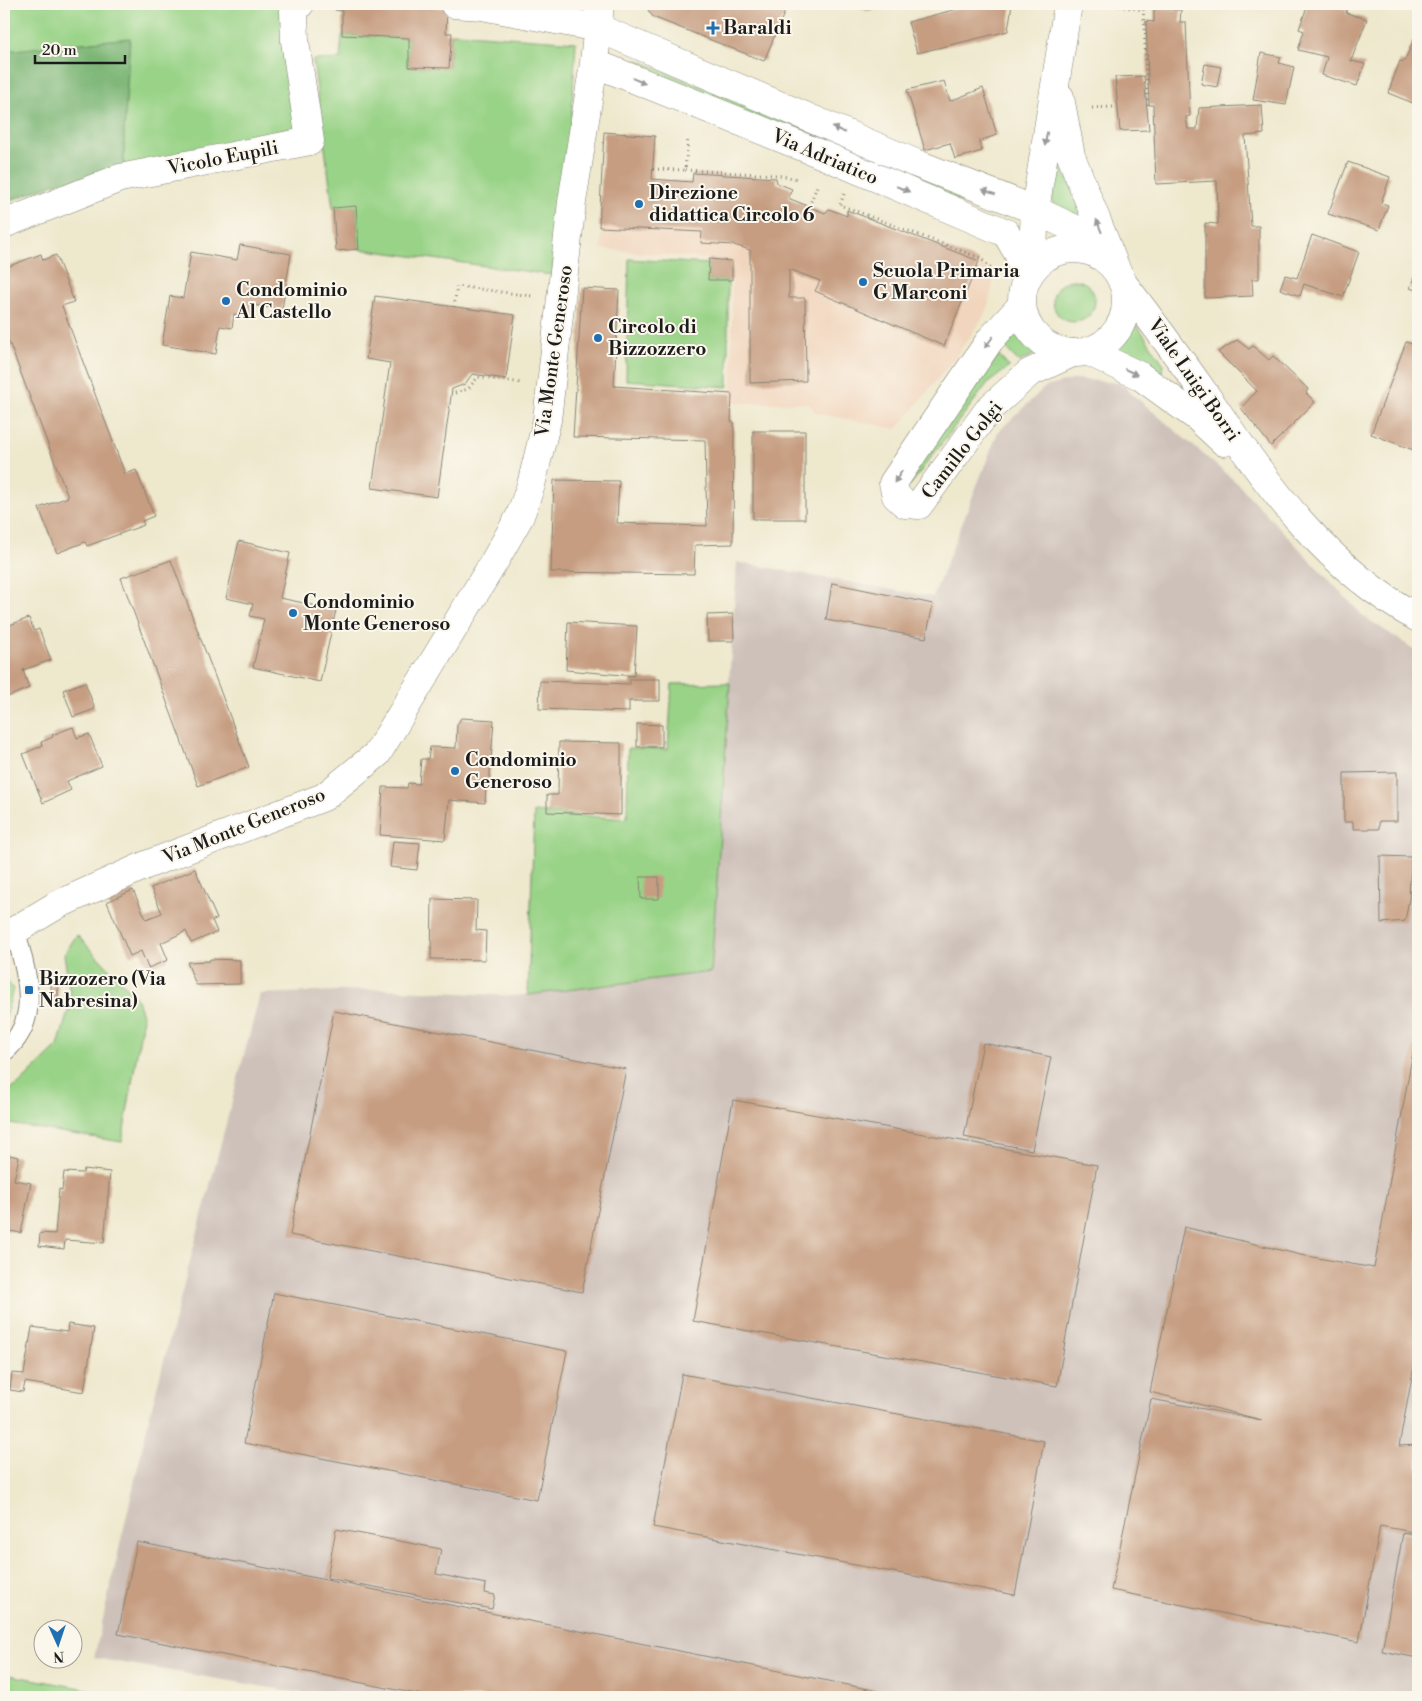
<svg xmlns="http://www.w3.org/2000/svg" width="1422" height="1701" viewBox="0 0 1422 1701" font-family="'Libre Bodoni',serif">
<style>
.built{fill:#f1d5bd}
.industrial{fill:#cec1ba}
.green{fill:#99d387;stroke:#5a7852}
.forest{fill:#7ab574;stroke:#4b6848}
.building{fill:#c69d81}
.lines{fill:none;stroke-linecap:round;stroke-linejoin:round}
.lane-casing{stroke:#858274;stroke-width:21}
.street-casing{stroke:#858274;stroke-width:29}
.secondary-casing{stroke:#858274;stroke-width:29}
.path{stroke:#858274;stroke-width:3;stroke-dasharray:1 4;stroke-linecap:butt}
.lane{stroke:#fff;stroke-width:19}
.street{stroke:#fff;stroke-width:28}
.secondary{stroke:#fff;stroke-width:28}
.oneway{fill:#999}
.poi-dot{fill:#1f6fb2;stroke:#fbf7ec;stroke-width:2}
.labels{text-anchor:middle;dominant-baseline:central;stroke-width:4;stroke-linejoin:round;paint-order:stroke}
.poi-label{font-size:19px;font-weight:bold;fill:#1c1c1c;stroke:#fbf7ec;text-anchor:start}
.street-label{font-size:19px;fill:#1c1c1c;stroke:#fbf7ec}
</style>
<rect width="100%" height="100%" fill="#fbf7ec"/>
<filter id="ink" filterUnits="userSpaceOnUse"><feTurbulence type="fractalNoise" baseFrequency=".02" numOctaves="2"/><feDisplacementMap in="SourceGraphic" scale="10" xChannelSelector="R" yChannelSelector="G"/><feConvolveMatrix kernelMatrix="1 2 1 2 8 2 1 2 1" color-interpolation-filters="sRGB"/></filter>
<filter id="wash" filterUnits="userSpaceOnUse"><feTurbulence type="fractalNoise" baseFrequency=".0096" numOctaves="4" result="noise"/><feDisplacementMap in="SourceGraphic" scale="20" xChannelSelector="R" yChannelSelector="G"/><feGaussianBlur stdDeviation="1.12" result="paint"/><feColorMatrix in="noise" values="0 0 0 0 0 0 0 0 0 0 0 0 0 0 0 0 0 1.4 0 .05"/><feComposite in="paint" operator="in"/></filter>
<g filter="url(#wash)">
<rect width="100%" height="100%" fill="#eee8cd"/>
<path class="built" d="M604,132L655,136L652,179L692,182L693,173L776,178L777,183L792,189L788,198L825,213L830,208L847,216L849,211L979,261L992,275L993,283L987,311L957,355L897,429L816,413L808,403H732V261L601,249L602,228L599,227Z"/>
<path class="industrial" d="M1076,379L1119,383L1237,483L1363,616L1418,652V1697H324L94,1658L150,1414L260,994L384,989L514,996L710,972L737,562L933,597L998,432L1045,387Z"/>
<path class="green" d="M4,4H300V136L124,171V134L4,51Z
M853,4H894L867,10Z
M452,33L576,42L570,140L552,275L359,249L356,207L333,208L313,60L340,59L342,35L409,38V67H449Z
M637,60L816,133L812,142L633,69Z
M841,142L990,203L989,214L837,151Z
M1059,161L1087,220L1052,207L1057,162Z
M629,259L709,264V280H728V387L626,380Z
M1053 301a21 21 0 1 1 42 0a21 21 0 1 1-42 0Z
M1133,319L1163,363L1162,372L1157,374L1111,350Z
M1019,329L1023,330L1041,351L1019,362L1004,347Z
M998,355L1009,367L987,384L910,485L907,481Z
M730,683L711,972L528,995L534,812L627,819L628,748L668,749L672,684Z
M77,935L136,997L143,1018L122,1142L4,1123V1092L18,1085L58,1046L71,1001L64,954Z
M4,977L13,989L4,1024Z
M4,1674L130,1697H4Z"/>
<path class="forest" d="M130,38L124,134V171L57,183L4,203V51Z"/>
<g id="blocks">
<path class="building" d="M335,4H392L447,8L446,33H452L449,68L409,67V38L342,35V11L335,10Z
M644,4H788L764,61L653,17Z
M976,4H1012L1008,31L917,53L908,22Z
M1308,4H1330L1347,9L1346,13L1367,19L1351,61L1365,64L1357,86L1322,75L1327,57L1298,50L1304,31L1299,29Z
M1154,9L1181,10L1180,22H1186L1190,116L1186,117L1188,129H1197L1199,108L1262,105L1264,134L1245,136L1251,226H1259V279H1252L1253,296L1205,298V223L1218,224L1217,181L1156,184L1153,105H1149L1148,79L1146,21L1154,22Z
M1418,30V105L1388,93L1400,61L1404,62Z
M1261,53L1281,57L1279,63L1294,67L1286,105L1253,100Z
M1205,64L1221,67L1217,87L1201,84Z
M1144,76L1149,130L1120,131L1115,77Z
M944,81L950,101L983,88L997,135L979,141L982,151L955,159L950,143L925,150L907,90Z
M604,132L655,136L652,179L692,182L693,173L776,178L777,183L792,189L788,198L825,213L829,209L847,216V210L979,261L944,346L815,291L820,281L789,269V298H805L806,381L750,383V250L734,245L701,243L702,232L599,227Z
M1348,162L1390,177L1381,203L1388,205L1379,230L1328,214Z
M356,206L359,249L336,251L333,208Z
M1312,235L1359,252L1343,297L1304,284L1300,296L1280,289L1285,275L1297,278Z
M240,245L291,254L282,309L252,305L250,316L234,314L232,328L220,326L216,354L162,345L170,296L183,298L191,252L237,260Z
M41,254L43,260L56,255L74,302L62,306L125,474L136,470L154,516L142,521L144,525L87,546L85,542L57,553L39,508L68,497L4,329V268Z
M709,259L732,261V280H708Z
M1418,267V291L1410,288Z
M582,288L619,290L614,386L732,394L731,422H734L733,544L695,545L694,574L551,572L554,480L619,481L617,523L707,526L705,440L573,437Z
M375,296L515,315L506,379L472,374L465,384L452,389L437,497L372,488L390,363L366,359Z
M1237,340L1249,349L1253,346L1269,360L1273,356L1308,389L1306,393L1315,402L1271,446L1241,408L1257,391L1218,352Z
M1406,342L1418,346V445L1416,451L1371,434Z
M753,431H805V519H753Z
M239,541L290,553L280,598L336,610L320,682L253,667L264,619L250,616L253,604L226,598Z
M171,560L249,767L198,786L121,578Z
M832,583L933,604L926,638L826,620Z
M733,614L734,641H708L707,615Z
M29,618L34,631L39,629L51,660L23,670L29,688L5,698L7,704L4,705V627Z
M568,622L637,626L634,676L566,670Z
M630,679H660V701H629V712L539,709L540,681L630,684Z
M85,682L95,709L73,717L63,690Z
M461,718L494,720L489,787H486L485,803L449,800L445,840L380,835L383,787L407,788L408,783L419,784L421,759H428L430,747L456,748L457,725Z
M637,724L662,725V747H637Z
M73,727L77,738L89,734L102,766L67,781L71,790L43,803L23,754L42,746L41,742L53,737L52,735Z
M559,742L621,743V815L547,812V795H558Z
M1397,772V821H1379V829H1353V822H1344V773Z
M393,841L420,843L417,870L390,867Z
M1380,856L1411,857L1409,899L1405,921L1381,923Z
M195,869L217,919L212,920L217,932L191,943L186,931L161,943L168,960L148,968L141,951L130,956L107,902L133,890L146,919L162,913L151,888Z
M640,877H659V899H641Z
M432,899L477,900L476,930L486,931L485,960L431,959Z
M210,959L240,960V984L196,985L187,962L210,961Z
M51,985H58V1006H51Z
M334,1011L626,1069L582,1292L290,1235Z
M1417,1029L1418,1345L1399,1446L1418,1445V1533L1380,1526L1359,1642L1111,1590L1151,1399L1262,1420L1150,1392L1184,1227L1301,1255L1374,1268Z
M983,1043L1051,1057L1032,1150L964,1137Z
M733,1100L1097,1165L1057,1386L693,1321Z
M4,1154L19,1157L14,1180L31,1183L21,1233L4,1230Z
M84,1169L110,1172L104,1243L65,1240L64,1249L39,1246L40,1233L55,1234L59,1189L62,1190L64,1172L83,1173Z
M274,1293L567,1351L537,1500L244,1443Z
M68,1324L94,1328L84,1392L25,1382L23,1392L10,1390L12,1373L24,1374L32,1327L67,1332Z
M682,1374L1044,1441L1015,1595L653,1527Z
M336,1529L441,1549L436,1574L486,1584L485,1593L495,1595L492,1609L327,1578Z
M1403,1533L1418,1536V1658L1382,1651Z
M137,1542L893,1694L892,1697H432L118,1634Z
M902,1693L921,1696V1697H901Z"/>
</g>
</g>
<g filter="url(#ink)">
<use href="#blocks" fill-opacity="0" stroke="#858274" stroke-width="1"/>
<g class="lines">
<g class="lane-casing">
<path id="lane" d="M4,1052C44,1018 25,972 15,928"/>
</g>
<g class="street-casing">
<path id="street" d="M454,4L482,6L598,28L915,163L1035,210L1073,228L1093,252
M594,63L823,155L1006,233L1019,255L1025,282
M4,224L120,178L310,141L295,41L294,11L300,4
M1021,306L990,340L893,483L896,496L905,504L919,505L989,409L1029,373L1072,353
M4,937L57,905L146,865L324,797L377,754L494,562L520,516L531,485L547,420L572,202L594,63L600,4"/>
</g>
<g class="secondary-casing">
<path id="secondary" d="M1060,97L1071,156L1116,269
M1022 301a52 52 0 1 1 104 0a52 52 0 1 1-104 0Z
M1032,269L1035,210L1068,4
M1122,282C1153,322 1183,363 1212,404C1270,488 1326,568 1418,618
M1087,351L1140,376L1198,418L1224,442"/>
</g>
<path class="path" d="M1104,4L1144,10
M1143,4L1148,109
M1092,108L1114,107
M653,169L685,170L688,138
M685,170L776,175L799,179
M844,194L840,205L980,258L991,268
M809,206L818,184
M454,307L457,286L532,296
M455,393L468,389L478,377L523,383"/>
<use href="#lane" class="lane"/>
<use href="#street" class="street"/>
<use href="#secondary" class="secondary"/>
</g>
<defs><path id="oneway-solid" d="M-6-.8H1V-3.2L6.5 0L1 3.2V.8H-6Z" transform="scale(1.25)"/></defs>
<g class="oneway">
<use href="#oneway-solid" transform="translate(639 81) rotate(22)"/>
<use href="#oneway-solid" transform="translate(839 130) rotate(-157)"/>
<use href="#oneway-solid" transform="translate(1046 139) rotate(99)"/>
<use href="#oneway-solid" transform="translate(903 189) rotate(23)"/>
<use href="#oneway-solid" transform="translate(989 192) rotate(-159)"/>
<use href="#oneway-solid" transform="translate(1099 226) rotate(-112)"/>
<use href="#oneway-solid" transform="translate(989 342) rotate(127)"/>
<use href="#oneway-solid" transform="translate(1131 372) rotate(25)"/>
<use href="#oneway-solid" transform="translate(898 477) rotate(123)"/>
</g>
</g>
<g class="poi-dot">
<path d="M710.5 20.5h5v5h5v5h-5v5h-5v-5h-5v-5h5z"/>
<circle cx="639" cy="204" r="5"/>
<circle cx="863" cy="282" r="5"/>
<circle cx="226" cy="301" r="5"/>
<circle cx="598" cy="338" r="5"/>
<circle cx="293" cy="613" r="5"/>
<circle cx="455" cy="771" r="5"/>
<rect x="24" y="985" width="10" height="10" rx="2.5"/>
</g>
<g class="labels">
<g class="poi-label">
<text x="723" y="28">Baraldi</text>
<text x="649" y="193">Direzione<tspan x="649" dy="22">didattica Circolo 6</tspan></text>
<text x="873" y="271">Scuola Primaria<tspan x="873" dy="22">G Marconi</tspan></text>
<text x="236" y="290">Condominio<tspan x="236" dy="22">Al Castello</tspan></text>
<text x="608" y="327">Circolo di<tspan x="608" dy="22">Bizzozzero</tspan></text>
<text x="303" y="602">Condominio<tspan x="303" dy="22">Monte Generoso</tspan></text>
<text x="465" y="760">Condominio<tspan x="465" dy="22">Generoso</tspan></text>
<text x="39" y="979">Bizzozero (Via<tspan x="39" dy="22">Nabresina)</tspan></text>
</g>
<g class="street-label">
<text transform="translate(825 157) rotate(23)">Via Adriatico</text>
<text transform="translate(223 158) rotate(-11)">Vicolo Eupili</text>
<text transform="translate(554 351) rotate(-82)">Via Monte Generoso</text>
<text transform="translate(1194 380) rotate(55)">Viale Luigi Borri</text>
<text transform="translate(962 450) rotate(-52)">Camillo Golgi</text>
<text transform="translate(244 826) rotate(-22)">Via Monte Generoso</text>
</g>
</g>
<rect width="1422" height="1701" fill="none" stroke="#fbf7ec" stroke-width="20"/>
<g transform="translate(58 1644) rotate(177)"><circle r="24" fill="#fbf7ec" stroke="#a29f99"/>
<path d="M0-4L9 19L0 12L-9 19Z" fill="#1f6fb2"/>
<text y="-8" font-size="14" font-weight="bold" text-anchor="middle" fill="#1c1c1c">N</text>
</g>
<path d="M35 55v8h90v-8" fill="none" stroke="#1c1c1c" stroke-width="2.5"/>
<text x="42" y="55" font-size="15" fill="#1c1c1c" stroke="#fbf7ec" stroke-width="4" paint-order="stroke">20 m</text>
</svg>
